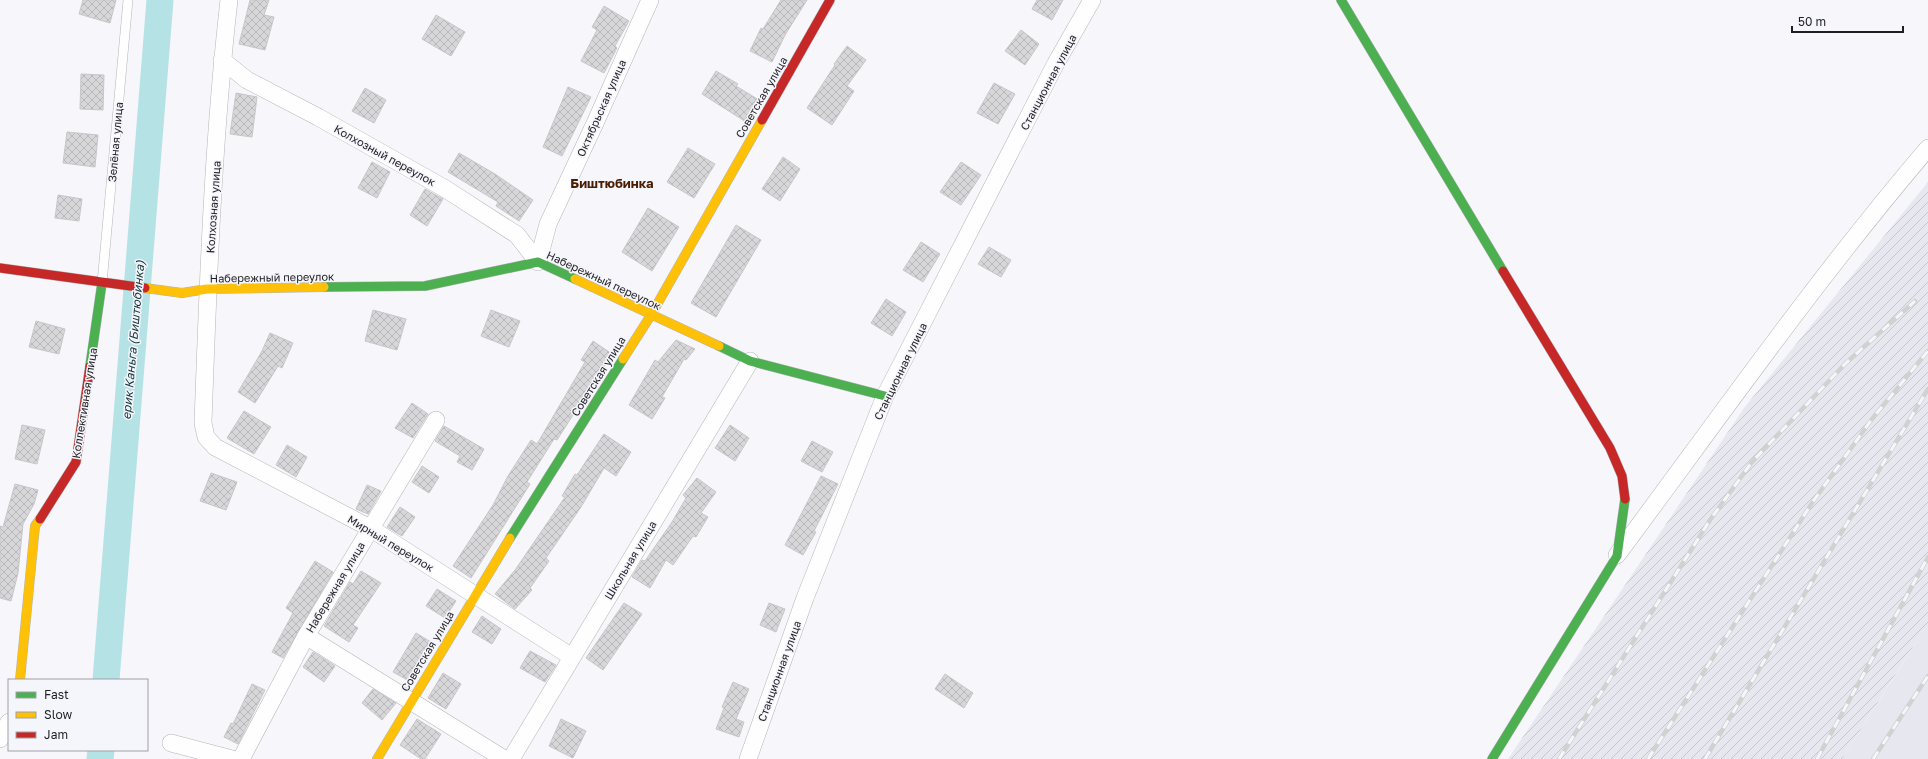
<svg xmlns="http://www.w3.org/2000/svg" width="1928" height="759" viewBox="0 0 1928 759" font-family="'Golos Text',sans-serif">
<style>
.built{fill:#e7e7f0}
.industrial{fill:url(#industrial-furrows)}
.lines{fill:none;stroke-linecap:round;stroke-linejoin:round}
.river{stroke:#b4e2e5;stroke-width:27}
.building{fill:url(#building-cross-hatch);stroke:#c7c6c9}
.lane-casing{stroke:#b5b5b9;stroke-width:10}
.street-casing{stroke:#b5b5b9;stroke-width:18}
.fast-casing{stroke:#b5b5b9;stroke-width:10}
.slow-casing{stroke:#b5b5b9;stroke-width:10}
.jam-casing{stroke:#b5b5b9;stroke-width:10}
.lane{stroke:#fefefe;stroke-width:9}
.street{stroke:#fefefe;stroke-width:17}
.fast{stroke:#4caf50;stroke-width:9}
.slow{stroke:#ffc107;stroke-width:9}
.jam{stroke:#c62828;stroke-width:9}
.rail-casing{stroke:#d1d1d1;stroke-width:4.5}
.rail{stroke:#f5f5fc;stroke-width:3;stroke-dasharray:9;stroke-linecap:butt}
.labels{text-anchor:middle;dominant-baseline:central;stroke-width:3;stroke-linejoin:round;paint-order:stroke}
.street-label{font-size:11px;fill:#1f1f22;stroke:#f5f5fc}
.water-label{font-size:12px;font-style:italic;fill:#143637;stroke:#f5f5fc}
.quarter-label{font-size:13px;font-weight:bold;fill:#4a1e00;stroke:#f5f5fc}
</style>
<defs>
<pattern id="industrial-furrows" width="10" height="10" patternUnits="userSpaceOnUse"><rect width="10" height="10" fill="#e7e7f0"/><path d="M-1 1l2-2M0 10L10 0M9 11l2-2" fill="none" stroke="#c6c6ce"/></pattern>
<pattern id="building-cross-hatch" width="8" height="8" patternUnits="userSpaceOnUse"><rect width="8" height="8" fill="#d7d6d9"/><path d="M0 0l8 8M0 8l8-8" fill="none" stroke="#b8b7ba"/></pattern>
</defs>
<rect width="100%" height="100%" fill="#f6f6fb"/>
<path class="built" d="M1928,623V759H1842L1900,668Z"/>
<path class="industrial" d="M1928,182V623L1842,759H1508L1744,408Z"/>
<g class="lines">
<path class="river" d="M106,680L160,0
M100,759L101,750"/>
</g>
<path class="building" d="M83,0H116L110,23L79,14Z
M250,0H269L264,15L274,17L265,50L239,44Z
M781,0H807L785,35L772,62L750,51L761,28L763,29Z
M1037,0H1063L1052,20L1032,9Z
M604,6L629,21L615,46L617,48L604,73L581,61L597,30L592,27Z
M436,15L465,32L451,56L422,39Z
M1021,30L1039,44L1025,65L1005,51Z
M847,46L866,60L847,86L854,91L832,125L807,108L835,65L834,64Z
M716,71L738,84L736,86L759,100L746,122L702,94Z
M81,74L104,75L103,110L80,109Z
M994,83L1015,94L998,124L977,113Z
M568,87L591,97L562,156L543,147Z
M365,88L386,100L374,123L352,111Z
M236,93L257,97L252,137L230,134Z
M67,132L98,135L95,167L63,163Z
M688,148L715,164L694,198L667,182Z
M459,153L495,174L533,200L519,221L496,206L498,202L448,172Z
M783,157L800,169L780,201L762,189Z
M372,162L390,172L377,198L358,188Z
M961,162L981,175L961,205L940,192Z
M425,189L443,199L427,226L410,215Z
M58,195L82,199L79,221L55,218Z
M648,208L679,227L652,271L622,252Z
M736,225L761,240L716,317L691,303Z
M921,242L940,254L923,282L903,270Z
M989,247L1011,260L1001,277L978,264Z
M886,299L906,312L892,336L871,323Z
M373,310L406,319L397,350L365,341Z
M491,310L520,321L509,347L481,336Z
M36,321L65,329L59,354L29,347Z
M270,333L293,343L282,368L278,366L255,403L238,392L262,351Z
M676,340L695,349L686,360L684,359L662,397L665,398L652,419L629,405L655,360L658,362Z
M593,341L612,354L557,440L554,439L527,482L530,484L471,578L453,566L493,505L508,476L531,440L537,444L585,362L581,360Z
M412,403L428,414L413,438L395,428Z
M244,411L271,427L254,454L227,438Z
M22,425L45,430L37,464L15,459Z
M730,425L749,438L735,461L715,448Z
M444,426L484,449L472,470L457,462L460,456L435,441Z
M604,434L631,452L616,476L604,468L581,507L546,558L549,561L530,588L532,590L515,609L495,594L515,570L565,497L562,496L575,474L577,475Z
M812,441L833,452L822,472L801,461Z
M287,445L307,457L296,477L276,465Z
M422,466L439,477L429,493L412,482Z
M211,473L237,482L226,510L200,501Z
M821,476L838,484L814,531L816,532L803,555L785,545Z
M697,478L716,492L701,513L708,517L696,537L693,536L673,565L666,560L650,588L632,577L642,560L645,561L672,522L686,498L683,495Z
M15,484L38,490L34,504L23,524L18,573L11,601L0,598V526L3,527Z
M367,485L381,491L368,514L356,509Z
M400,507L415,517L402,536L387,527Z
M315,561L333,572L283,658L272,652L293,613L286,608Z
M361,571L381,583L353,625L358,628L349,642L324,626L350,582L353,584Z
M437,589L456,601L445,618L426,606Z
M624,603L642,614L603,670L586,658Z
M769,603L785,609L776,632L760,625Z
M482,616L501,629L492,644L472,632Z
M416,633L431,642L409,681L393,672Z
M530,651L556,665L545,682L520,668Z
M313,652L335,666L324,682L303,667Z
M443,673L461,684L446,709L428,698Z
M945,674L973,693L964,708L935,689Z
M733,682L749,689L736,719L744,722L739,737L716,729L724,708L722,707Z
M252,684L265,690L238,744L224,737L231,723L233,724Z
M373,689L396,703L382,720L362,703Z
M417,719L441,734L425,759H421L400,745Z
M561,719L586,731L573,758L549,746Z"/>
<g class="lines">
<g class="lane-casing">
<path id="lane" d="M102,283L128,0"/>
</g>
<g class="street-casing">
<path id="street" d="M229,0C213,140 208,282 203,423L206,437L215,447L370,528L572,657
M222,60L247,80L318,117L444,188L517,235L538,262
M538,262L548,224L596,121L650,0
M1617,555C1719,418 1817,278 1928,148
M306,636L504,759
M0,739L9,722
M171,743L232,759
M241,759L306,636L436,420
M511,759L750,361
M748,759L805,598L885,396L1056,63L1092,0"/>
</g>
<g class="fast-casing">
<path id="fast" d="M1341,0L1503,271
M324,287L425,286L538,262L575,279
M719,346L750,361L885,396
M90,366L102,283
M510,538L623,359
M1492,759L1617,556L1625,499"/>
</g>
<g class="slow-casing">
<path id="slow" d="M575,279L719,346
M145,288L182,293L207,289L324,287
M623,359L651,315L762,120
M20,680L35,526L40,519
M377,759L510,538"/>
</g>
<g class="jam-casing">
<path id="jam" d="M762,120L830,0
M0,268L145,288
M1503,271L1610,448L1622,476L1625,499
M40,519L76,462L90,366"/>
</g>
<use href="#lane" class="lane"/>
<use href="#street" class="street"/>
<use href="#fast" class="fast"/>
<use href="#slow" class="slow"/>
<use href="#jam" class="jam"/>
<g class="rail-casing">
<path id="rail" d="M1559,759L1710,520L1752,462L1846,363L1915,301
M1648,759L1812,503L1872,419L1928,351
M1705,759L1928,389
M1817,759L1928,557
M1873,759L1928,676"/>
</g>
<use href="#rail" class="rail"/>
</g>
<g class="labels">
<g class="street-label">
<text transform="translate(1048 82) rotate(-62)">Станционная улица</text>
<text transform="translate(761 97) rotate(-60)">Советская улица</text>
<text transform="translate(601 108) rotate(-66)">Октябрьская улица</text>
<text transform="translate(115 142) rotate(-85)">Зелёная улица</text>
<text transform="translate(385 155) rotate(29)">Колхозный переулок</text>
<text transform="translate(213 207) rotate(-86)">Колхозная улица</text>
<text transform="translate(272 277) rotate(-1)">Набережный переулок</text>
<text transform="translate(604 280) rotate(25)">Набережный переулок</text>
<text transform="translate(900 371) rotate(-64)">Станционная улица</text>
<text transform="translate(598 376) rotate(-58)">Советская улица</text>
<text transform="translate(84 403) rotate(-81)">Коллективная улица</text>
<text transform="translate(391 543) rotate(31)">Мирный переулок</text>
<text transform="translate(630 560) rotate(-59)">Школьная улица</text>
<text transform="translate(335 587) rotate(-59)">Набережная улица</text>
<text transform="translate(427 651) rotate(-59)">Советская улица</text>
<text transform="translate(779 671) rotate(-70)">Станционная улица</text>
</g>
<g class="water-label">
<text transform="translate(133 340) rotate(-85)">ерик Каньга (Биштюбинка)</text>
</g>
<g class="quarter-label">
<text x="612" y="183">Биштюбинка</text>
</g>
</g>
<rect x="8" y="679" width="140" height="72" fill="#f5f5fc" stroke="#9f9fa5"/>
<rect x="16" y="692" width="20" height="6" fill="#4caf50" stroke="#9f9fa5"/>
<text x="44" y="699" font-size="12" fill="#1f1f22">Fast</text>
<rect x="16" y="712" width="20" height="6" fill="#ffc107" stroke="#9f9fa5"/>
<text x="44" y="719" font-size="12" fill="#1f1f22">Slow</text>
<rect x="16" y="732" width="20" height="6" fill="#c62828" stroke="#9f9fa5"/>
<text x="44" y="739" font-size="12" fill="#1f1f22">Jam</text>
<path d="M1792 26v6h111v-6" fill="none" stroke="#1f1f22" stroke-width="2"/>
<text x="1798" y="26" font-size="12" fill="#1f1f22" stroke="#f5f5fc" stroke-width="3" paint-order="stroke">50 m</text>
</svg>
